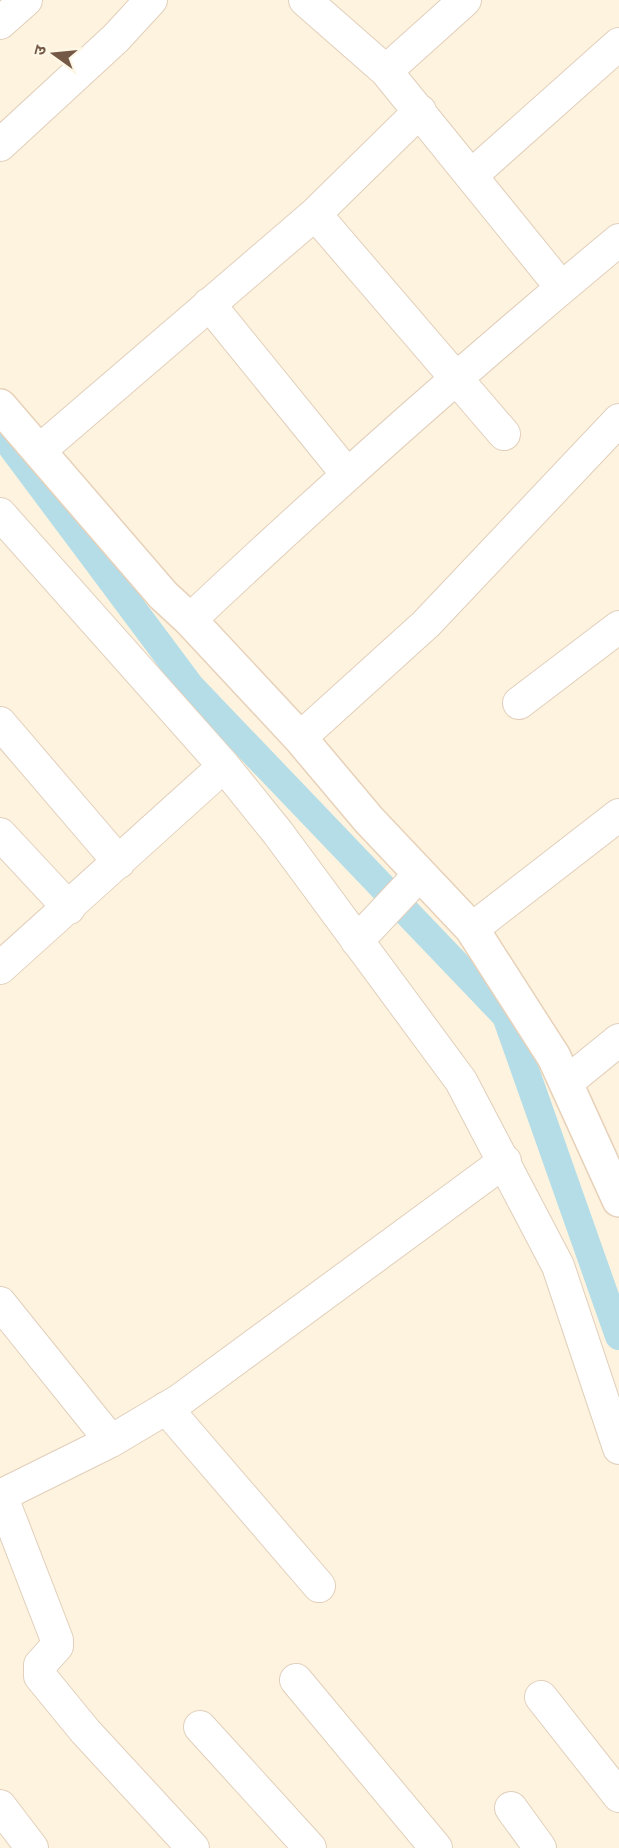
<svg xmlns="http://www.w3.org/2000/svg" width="619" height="1848" viewBox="0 0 619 1848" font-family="'Fira Sans Condensed','Noto Sans Devanagari',sans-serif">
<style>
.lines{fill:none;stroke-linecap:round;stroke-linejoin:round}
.canal{stroke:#b4dde7;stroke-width:28}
.street-casing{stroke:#e1cfbb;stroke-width:34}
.secondary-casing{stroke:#e7d1b9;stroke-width:36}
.street{stroke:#fff;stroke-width:32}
.secondary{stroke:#fff;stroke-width:33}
</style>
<rect width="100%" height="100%" fill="#fdf3df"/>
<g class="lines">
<path class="canal" d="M0,431L191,687L506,1016L619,1336"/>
<g class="street-casing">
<path id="street" d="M305,0L386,71L561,287
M0,23L26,0
M386,71L465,0
M0,145L116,38L151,0
M472,175L619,44
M315,214L504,434
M209,304L347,474
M39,451L315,214L420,111
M0,514L224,766L278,833L461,1081L558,1266L619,1448
M190,620C329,489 472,362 619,240
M519,703L619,627
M0,723L119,862
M300,738L426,624L619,420
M0,834L69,908
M472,929L619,815
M357,941L420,874
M0,968L224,766
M566,1083L619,1040
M0,1303L111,1441
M166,1408L319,1586
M1,1495L57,1640V1646L40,1665V1676L85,1731L193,1848
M0,1496L111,1441L180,1400L505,1161
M296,1680L436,1848
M541,1697L619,1796
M200,1727L310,1848
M0,1806L32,1848
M511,1808L540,1848"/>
</g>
<g class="secondary-casing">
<path id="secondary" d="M0,406L163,595L190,620L300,738L369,820L472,929L554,1057L619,1200"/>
</g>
<use href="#street" class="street"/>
<use href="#secondary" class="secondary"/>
</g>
<g transform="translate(54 54) rotate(285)" stroke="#fff7e6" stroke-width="4.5" paint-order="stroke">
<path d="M0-4.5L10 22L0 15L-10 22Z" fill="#745946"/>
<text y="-9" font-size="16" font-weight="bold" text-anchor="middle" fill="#745946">उ</text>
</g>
</svg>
